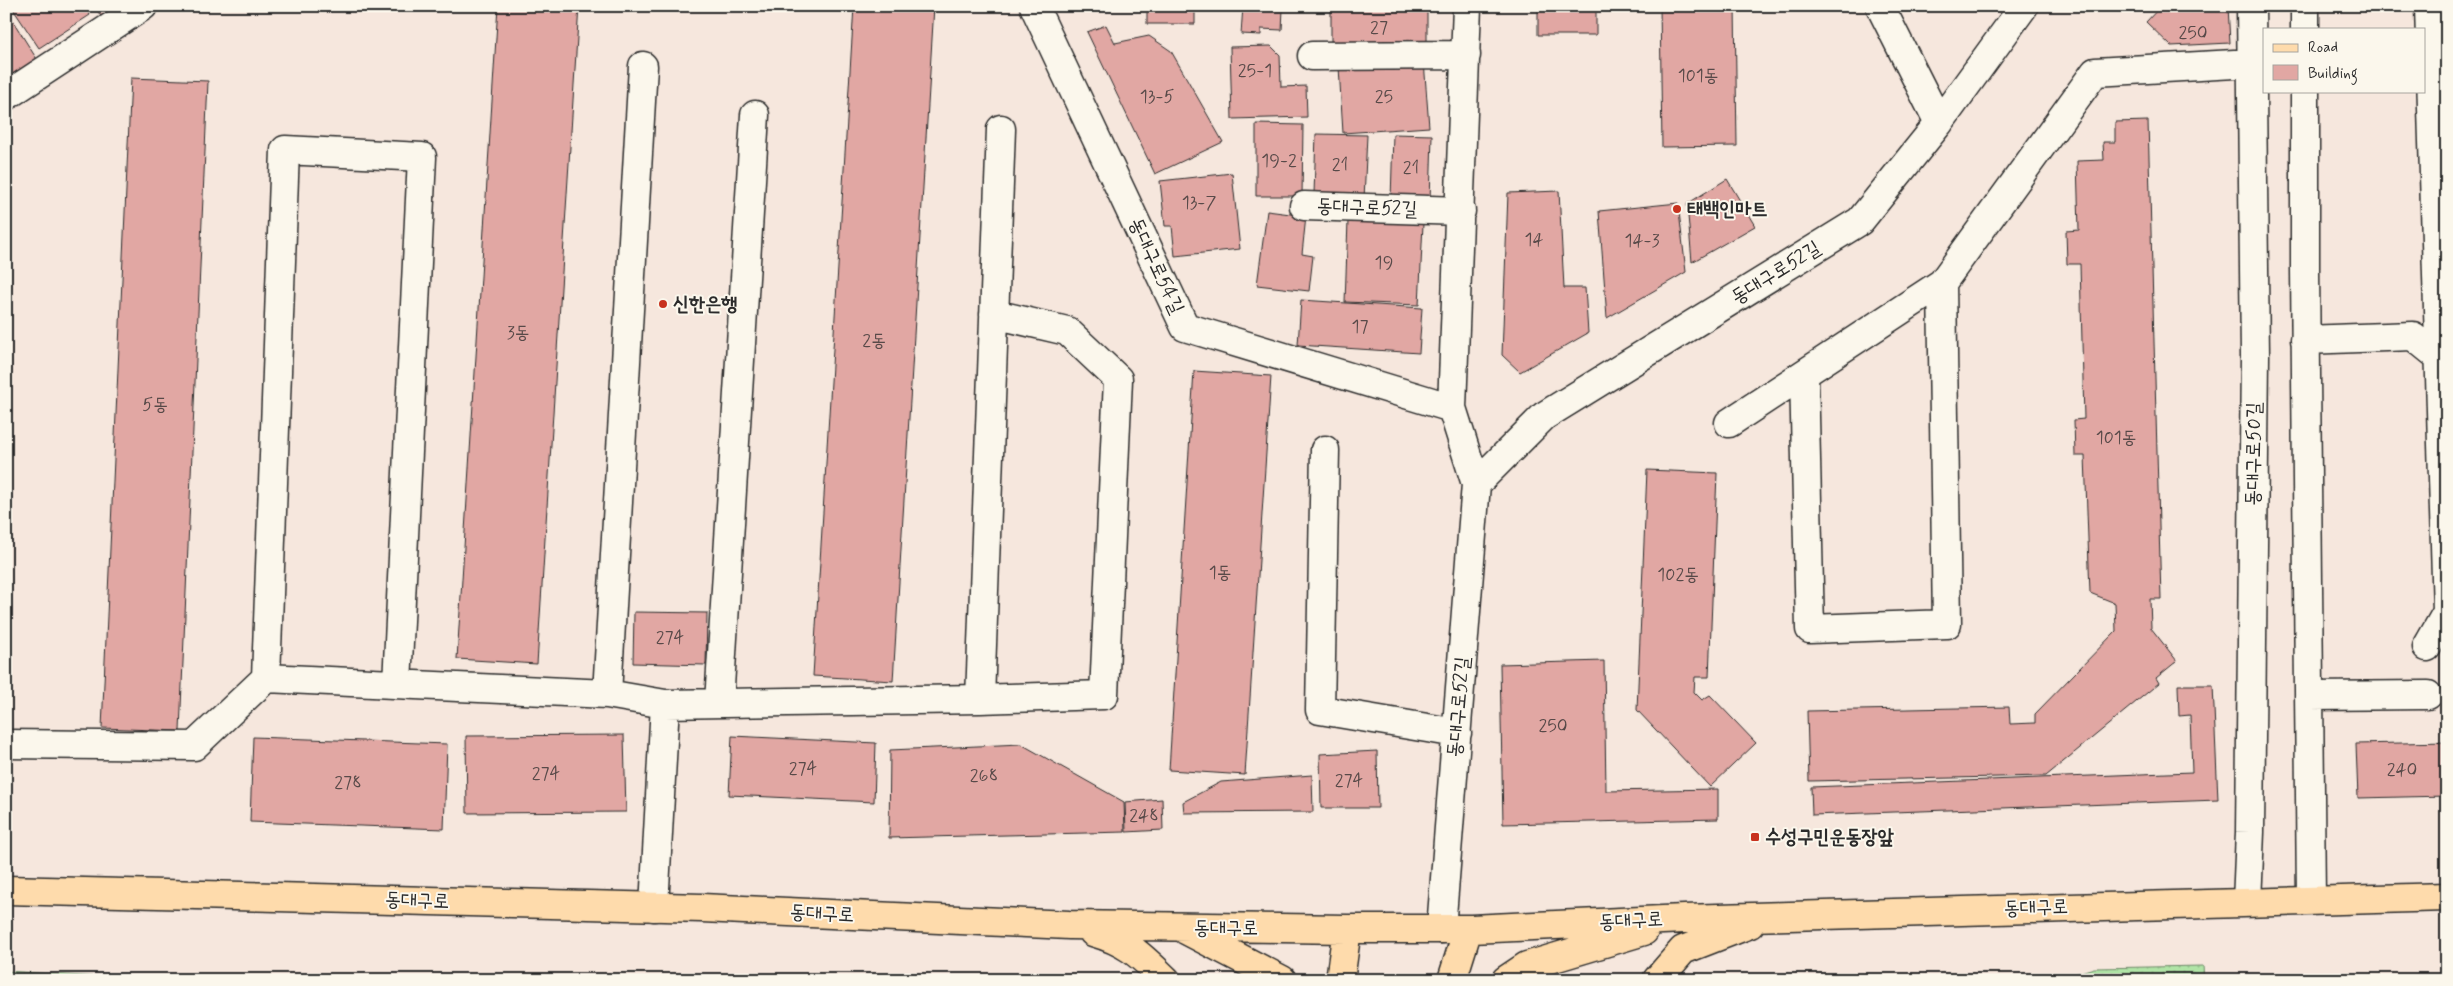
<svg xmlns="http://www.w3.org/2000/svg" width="2453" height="986" viewBox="0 0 2453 986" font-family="Mynerve,'Poor Story',sans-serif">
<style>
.grass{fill:url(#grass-dots);stroke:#6e8868}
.building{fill:#e1a7a3;stroke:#2b2b2b}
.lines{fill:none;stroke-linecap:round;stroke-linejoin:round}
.minor-casing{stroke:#2b2b2b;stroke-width:31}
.major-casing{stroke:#2b2b2b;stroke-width:31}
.minor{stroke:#fbf7ec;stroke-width:28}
.major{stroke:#fedbac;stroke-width:28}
.poi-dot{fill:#c8321e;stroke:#fbf7ec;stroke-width:2}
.labels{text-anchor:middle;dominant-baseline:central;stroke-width:4;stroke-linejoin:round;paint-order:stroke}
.number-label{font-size:18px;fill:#584a49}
.street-label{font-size:20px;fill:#2b2b2b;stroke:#fbf7ec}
.poi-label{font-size:20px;font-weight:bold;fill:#2b2b2b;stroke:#fbf7ec;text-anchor:start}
</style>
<defs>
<pattern id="grass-dots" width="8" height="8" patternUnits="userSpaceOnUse" patternTransform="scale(1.25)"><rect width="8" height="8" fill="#b0e4a6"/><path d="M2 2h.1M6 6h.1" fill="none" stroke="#98c48f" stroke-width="1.8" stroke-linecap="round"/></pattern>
</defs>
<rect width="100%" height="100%" fill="#f6e7dd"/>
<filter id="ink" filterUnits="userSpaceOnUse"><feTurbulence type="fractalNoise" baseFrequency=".02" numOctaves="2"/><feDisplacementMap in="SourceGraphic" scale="10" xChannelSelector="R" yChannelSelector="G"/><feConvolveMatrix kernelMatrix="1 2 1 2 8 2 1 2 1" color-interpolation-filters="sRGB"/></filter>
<g filter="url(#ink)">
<path class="grass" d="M2203,966L2204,980H2054L2094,968Z
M6,971L144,980H6Z"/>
<path class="building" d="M11,6H84L90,15L39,48Z
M94,6H116L101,16Z
M498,6H579L537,664L457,659Z
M854,6H934L893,681L813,676Z
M1071,6H1107V7L1071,9Z
M1147,6H1195V24H1147Z
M1243,6H1291L1290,9H1283L1282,30L1261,29V35L1241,34Z
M1331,6H1427V50L1331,49Z
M1538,6H1596V35H1538Z
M1660,6H1735L1737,146L1662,147Z
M2228,6L2230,43L2171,46L2146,22L2161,6Z
M6,10L38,61L6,81Z
M1106,25L1115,43L1149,36L1171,51L1223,142L1155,174L1087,32Z
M1271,46L1280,55L1281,87L1306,86L1307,117L1232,119L1230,47Z
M1424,61L1429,127L1343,133L1339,67Z
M131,78L208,81L180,731L102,728Z
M2148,121L2161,599H2150L2151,628L2177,661L2156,678L2159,683L2046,776L1809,781L1807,711L2009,707L2010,724L2035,723V714L2116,631L2115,603L2090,593L2085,456H2075L2074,420L2084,419L2080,264H2067L2066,231L2079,230L2077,161L2104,160L2103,142H2115V122Z
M1256,124L1303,125L1302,196H1256Z
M1316,134L1367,135L1364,199L1314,194Z
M1393,134L1432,135L1430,201L1391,200Z
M1232,173L1240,249L1175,256L1172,226H1165L1160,181Z
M1727,179L1755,226L1692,262L1687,204Z
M1559,191L1564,288H1585L1588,333L1520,372L1502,355L1508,193Z
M1678,203L1686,272L1607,318L1599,211Z
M1267,211L1306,216L1302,254L1313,256L1309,291L1257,285Z
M1348,221L1423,224L1419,305L1345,302Z
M1301,300L1422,308L1419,353L1298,345Z
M1194,371L1271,376L1245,775L1169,770Z
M1647,470L1717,473L1709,677H1695L1694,692L1702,700L1710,695L1756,743L1710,787L1637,710Z
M634,612L707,613L706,665L633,663Z
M1604,661L1606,791L1718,789V819L1503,824L1500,664Z
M2178,685H2213L2218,800L1812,815L1811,787L2192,772L2190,715L2179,716Z
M624,735L626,812L467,813L466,736Z
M732,736L876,743L874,802L729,795Z
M253,737L447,744L444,829L250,822Z
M2447,742V796L2358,798L2356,744Z
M1021,744L1124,802L1125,832L889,838L890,750Z
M1377,751L1378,808H1321L1320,754Z
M1312,775L1313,812L1184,813L1183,802L1221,782Z
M1162,799L1163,830L1126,832L1125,802Z"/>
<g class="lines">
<g class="minor-casing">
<path id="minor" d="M1034,6L1185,327L1452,408
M1880,6L1939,123
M2305,29V6
M1312,56L1466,55
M643,66L607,694L665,704L654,907
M2305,91V269L2311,900
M6,96L143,6
M1304,206L1461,211
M2305,340L2413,336L2439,357H2447
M1804,374L1810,629L1947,624L1942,283
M1729,423L1942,283L2095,72L2252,63
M1325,450L1320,710L1457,733
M1476,484L1544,416L1860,221L1939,123L2024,6
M2427,647L2447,612L2429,6
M266,678L285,150L422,157L397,684
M2310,696L2428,695
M980,699L1104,695L1118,379L1067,331L994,314
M719,703L755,115
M665,704L980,699L1001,129
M6,744L194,746L266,678L607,694
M2247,902L2250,832L2255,356L2251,6
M1441,929L1476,484L1452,408L1467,6"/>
</g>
<g class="major-casing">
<path id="major" d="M6,890L702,908L1069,925L1347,929H1471L1684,919L2447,897
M1186,930L1282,980
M1093,932C1128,942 1140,955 1166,980
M1340,980L1347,929
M1452,980L1468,929
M1506,980L1527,966L1644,931
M1657,980L1683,950L1750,924"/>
</g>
<use href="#minor" class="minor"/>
<use href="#major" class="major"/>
</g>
</g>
<g class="poi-dot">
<circle cx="1677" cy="209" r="5"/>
<circle cx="663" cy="304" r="5"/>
<rect x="1750" y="832" width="10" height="10" rx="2.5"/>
</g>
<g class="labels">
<g class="number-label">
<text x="1379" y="28">27</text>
<text x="2193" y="33">250</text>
<text x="1255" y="71">25-1</text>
<text x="1698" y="76">101동</text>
<text x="1157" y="97">13-5</text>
<text x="1384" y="97">25</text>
<text x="1279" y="161">19-2</text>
<text x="1340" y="165">21</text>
<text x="1411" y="168">21</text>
<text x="1199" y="203">13-7</text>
<text x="1534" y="240">14</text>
<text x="1642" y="241">14-3</text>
<text x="1384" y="263">19</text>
<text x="1360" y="327">17</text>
<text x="518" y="333">3동</text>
<text x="874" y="341">2동</text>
<text x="155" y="405">5동</text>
<text x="2116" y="438">101동</text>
<text x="1220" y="573">1동</text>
<text x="1678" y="575">102동</text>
<text x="670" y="638">274</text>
<text x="1553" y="726">250</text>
<text x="803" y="769">274</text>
<text x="2402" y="770">240</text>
<text x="546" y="774">274</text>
<text x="984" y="776">268</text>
<text x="1349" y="781">274</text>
<text x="348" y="783">278</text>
<text x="1144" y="816">248</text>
</g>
<g class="street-label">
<text transform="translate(1367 208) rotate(2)">동대구로52길</text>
<text transform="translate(1156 266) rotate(65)">동대구로54길</text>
<text transform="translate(1776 273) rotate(-32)">동대구로52길</text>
<text transform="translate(2254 454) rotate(-89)">동대구로50길</text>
<text transform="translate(1459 707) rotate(-85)">동대구로52길</text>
<text transform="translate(417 901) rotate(2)">동대구로</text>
<text transform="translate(2036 908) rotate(-2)">동대구로</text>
<text transform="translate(822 914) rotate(3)">동대구로</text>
<text transform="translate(1631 921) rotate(-3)">동대구로</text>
<text x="1226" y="928">동대구로</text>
</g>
<g class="poi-label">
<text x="1687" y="209">태백인마트</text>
<text x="673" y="304">신한은행</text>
<text x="1765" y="837">수성구민운동장앞</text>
</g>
</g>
<rect width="2453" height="986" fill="none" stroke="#fbf7ec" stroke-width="25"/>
<rect x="12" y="12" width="2428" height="961" fill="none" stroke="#2b2b2b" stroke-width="2" filter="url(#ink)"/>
<rect x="2263" y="28" width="162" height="65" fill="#fbf7ec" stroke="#a8a59f"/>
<rect x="2273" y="44" width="25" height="8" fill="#fedbac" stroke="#a8a59f"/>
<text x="2308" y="52" font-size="15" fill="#2b2b2b">Road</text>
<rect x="2273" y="65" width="25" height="15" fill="#e1a7a3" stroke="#a8a59f"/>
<text x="2308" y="78" font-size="15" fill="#2b2b2b">Building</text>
</svg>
